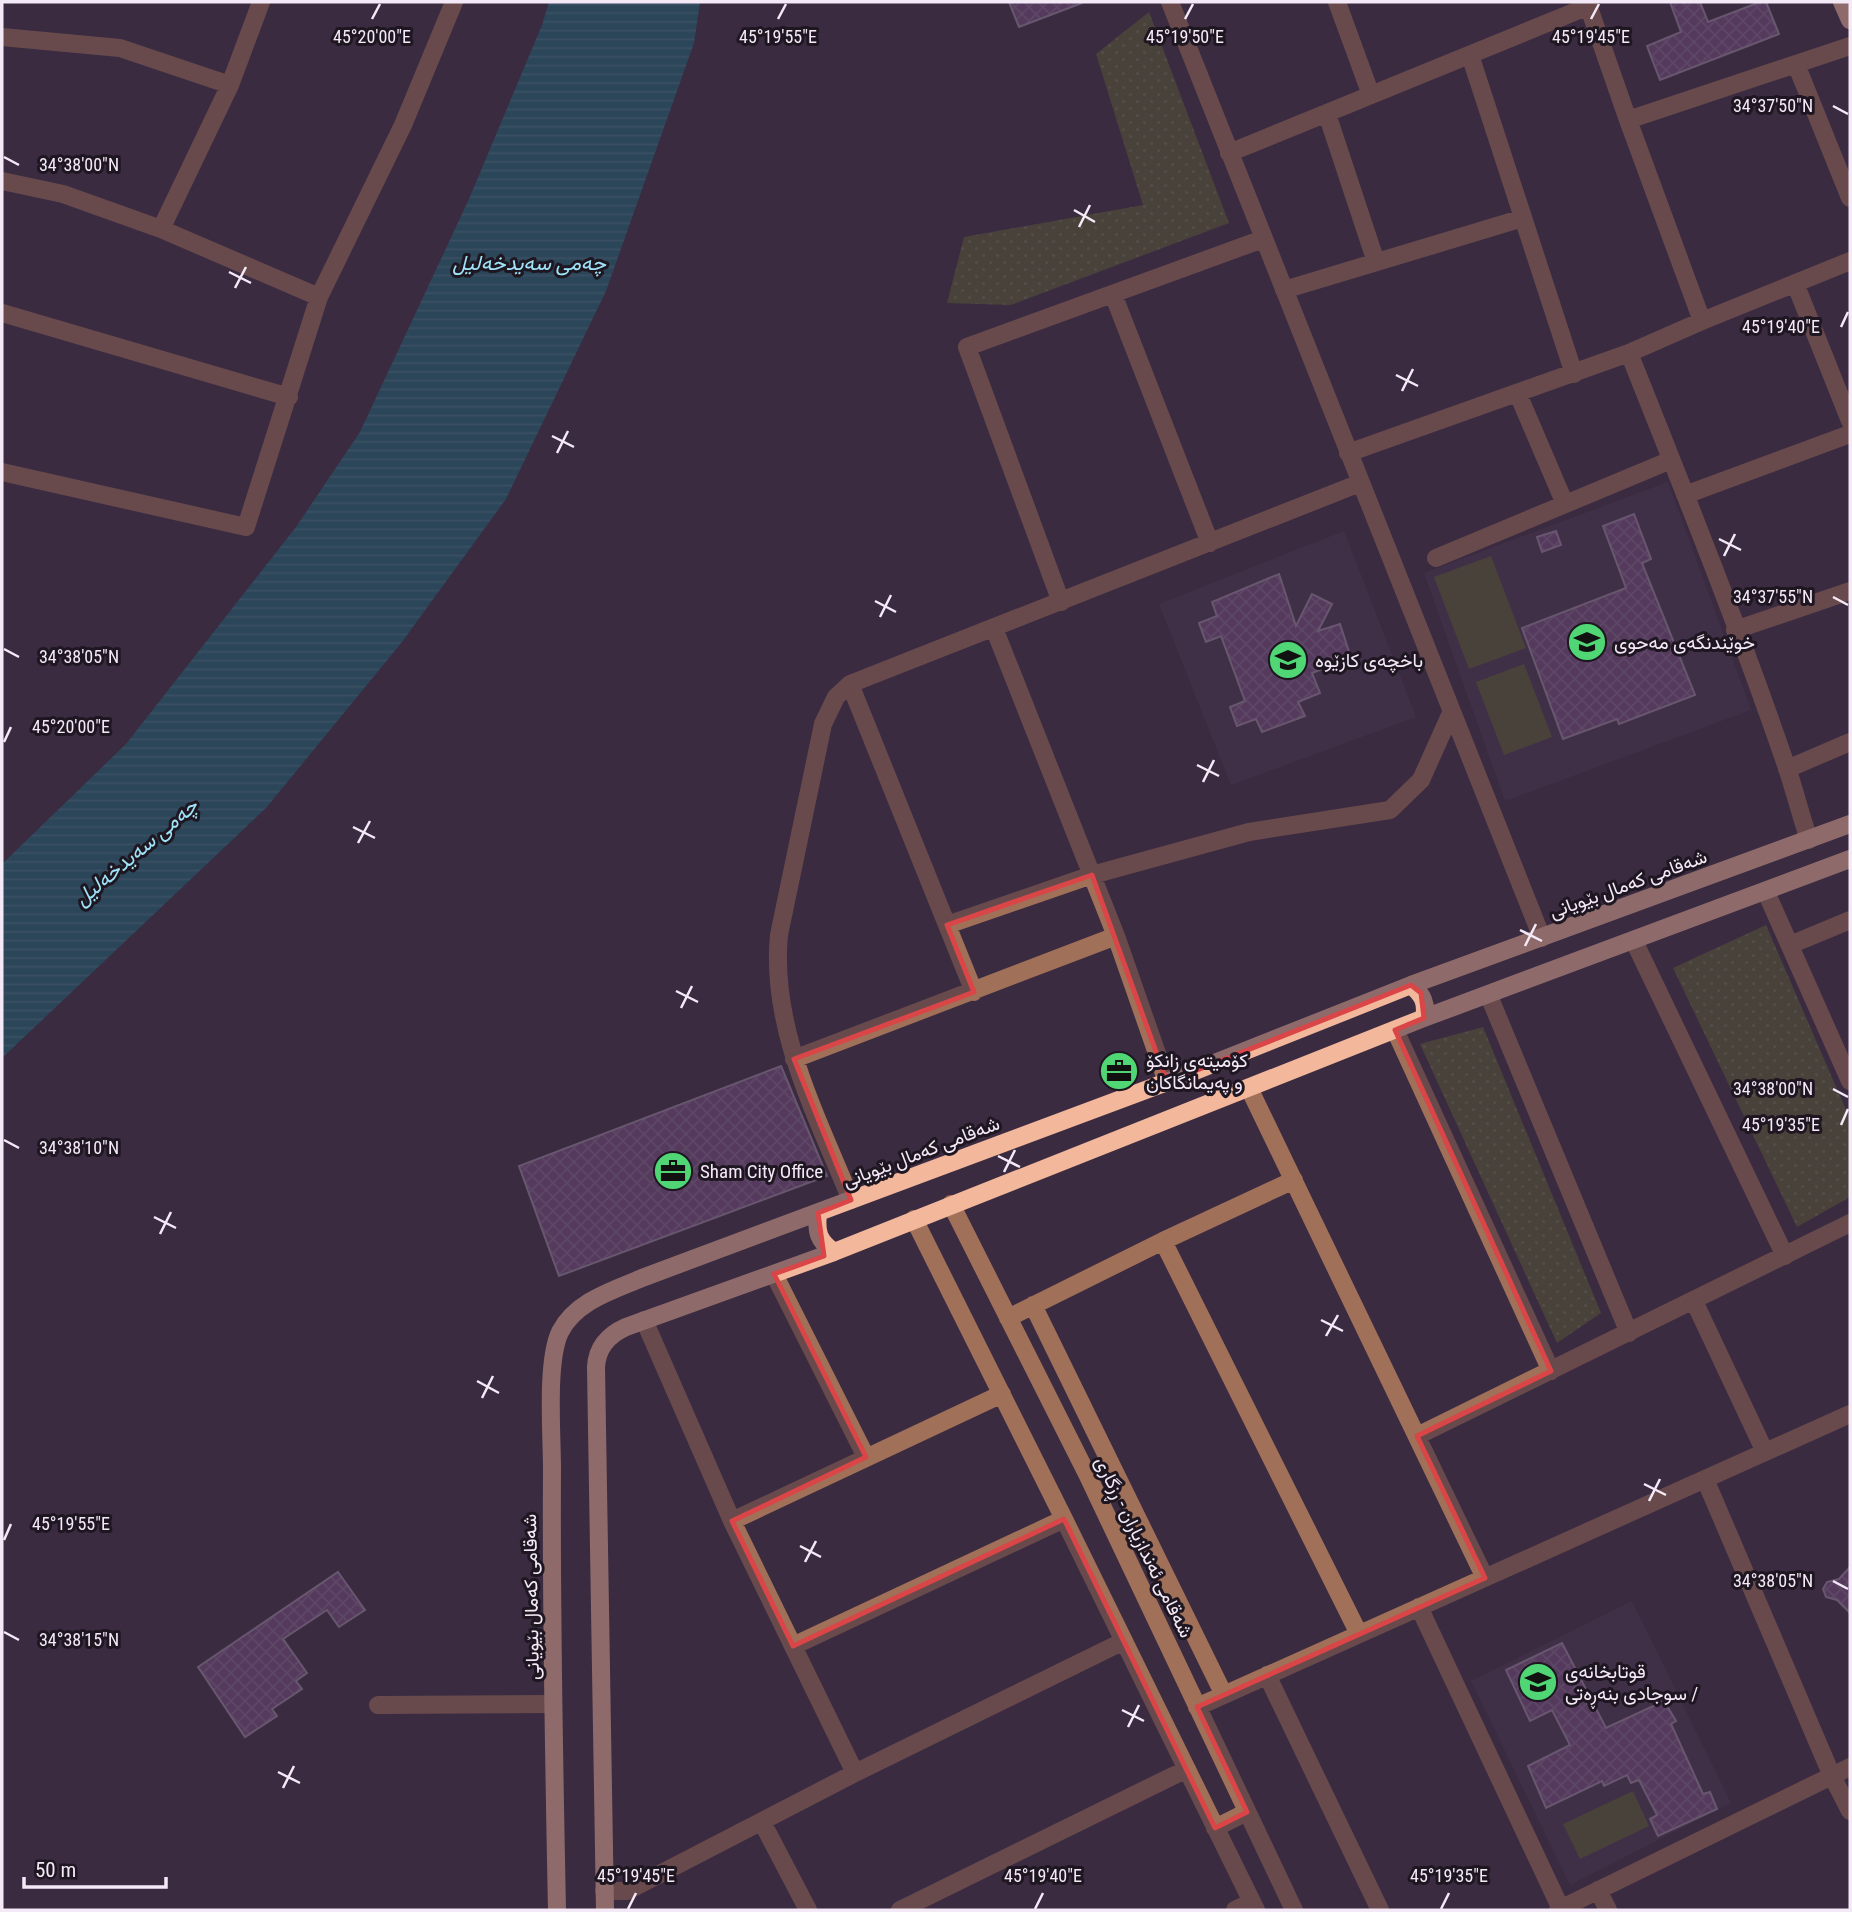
<svg xmlns="http://www.w3.org/2000/svg" width="1852" height="1912" viewBox="0 0 1852 1912" font-family="'Roboto Condensed',Vazirmatn,sans-serif">
<style>
.built{fill:#48354f}
.grass{fill:#595e31}
.garden{fill:url(#garden-dots)}
.water{fill:url(#water-rules)}
.building{fill:url(#building-cross-hatch);stroke:#9e8ba5;stroke-width:2}
.lines{fill:none;stroke-linecap:round;stroke-linejoin:round}
.minor{stroke:#a07059;stroke-width:18}
.major{stroke:#f3b89c;stroke-width:18}
.marked{fill:none;stroke:#da4547;stroke-width:5;stroke-linejoin:round}
.ticks{fill:none;stroke:#f4e9f7;stroke-width:2.5}
.labels{text-anchor:middle;dominant-baseline:central;stroke-width:6;stroke-linejoin:round;paint-order:stroke}
.poi-label{font-size:19px;fill:#f4e9f7;stroke:#1e1721;text-anchor:start}
.street-label{font-size:19px;fill:#f4e9f7;stroke:#1e1721}
.water-label{font-size:21px;font-style:italic;fill:#9ee3f8;stroke:#1e1721}
.ticks-label{font-size:18px;text-anchor:middle;fill:#f4e9f7;stroke:#1e1721;stroke-width:6;stroke-linejoin:round;paint-order:stroke}
</style>
<defs>
<pattern id="garden-dots" width="8" height="8" patternUnits="userSpaceOnUse" patternTransform="scale(1.75)"><rect width="8" height="8" fill="#595e31"/><path d="M2 2h.1M6 6h.1" fill="none" stroke="#717550" stroke-width="1.8" stroke-linecap="round"/></pattern>
<pattern id="water-rules" width="6" height="5" patternUnits="userSpaceOnUse" patternTransform="scale(1.75)"><rect width="6" height="5" fill="#1a6577"/><path d="M0 2.5h6" fill="none" stroke="#3c7b8b"/></pattern>
<pattern id="building-cross-hatch" width="8" height="8" patternUnits="userSpaceOnUse" patternTransform="scale(1.75)"><rect width="8" height="8" fill="#754d81"/><path d="M0 0l8 8M0 8l8-8" fill="none" stroke="#896794"/></pattern>
</defs>
<rect width="100%" height="100%" fill="#3b2b41"/>
<path class="built" d="M1668,482L1751,710L1505,801L1424,573Z
M1344,531L1416,717L1231,785L1159,604Z
M1632,1601L1731,1803L1570,1885L1471,1681Z"/>
<path class="grass" d="M1491,556L1526,648L1469,669L1434,577Z
M1524,664L1552,737L1504,755L1476,682Z
M1633,1791L1649,1826L1580,1859L1563,1824Z"/>
<path class="garden" d="M1149,12L1229,223L1011,305L947,303L964,237L1143,205L1096,54Z
M1766,925L1850,1119V1197L1797,1227L1673,968Z
M1483,1027L1601,1313L1557,1343L1420,1044Z"/>
<path class="water" d="M549,2H700L694,43L606,291L506,499L402,642L266,808L2,1058V864L126,744L296,527L360,432L469,199L542,25Z"/>
<path class="building" d="M1009,2H1082V3L1019,27Z
M1670,2H1700L1708,22L1760,2H1766L1779,34L1660,80L1647,46L1681,32Z
M1634,514L1651,559L1642,563L1695,695L1619,724L1617,719L1563,739L1522,628L1626,588L1603,526Z
M1556,531L1561,545L1542,552L1537,537Z
M1279,574L1296,626L1312,594L1332,604L1318,631L1340,624L1351,658L1312,673L1320,693L1298,702L1305,716L1262,732L1256,719L1237,726L1230,707L1245,701L1221,636L1206,642L1199,623L1217,616L1212,602Z
M781,1066L827,1176L559,1276L519,1166Z
M1850,1567V1613L1837,1600L1826,1597L1823,1589L1827,1582L1839,1579Z
M338,1572L365,1610L339,1627L327,1610L283,1639L307,1673L296,1681L302,1689L272,1709L277,1716L245,1737L198,1667Z
M1562,1643L1606,1728L1664,1701L1676,1721L1671,1724L1703,1794L1710,1792L1717,1809L1658,1836L1650,1819L1657,1815L1639,1780L1631,1783L1627,1775L1604,1786L1602,1781L1546,1808L1528,1766L1570,1745L1552,1710L1530,1721L1506,1670Z"/>
<g class="lines">
<path class="minor" d="M1170,2L1542,938
M1337,2L1371,95
M1587,2L1628,120L1702,321
M2,37L120,48L230,85
M1470,55L1574,374
M1796,64L1850,198
M1327,114L1376,262
M1628,120L1850,46
M1229,153L1589,6
M2,181L63,194L161,229L319,297
M161,229L230,85L261,2
M1795,283L1850,421
M1284,290L1523,218
M1113,294L1210,543
M2,313L289,397
M1629,353C1684,491 1739,628 1787,768C1795,792 1801,816 1809,840
M1518,394L1565,504
M1348,453L1629,353L1702,321L1850,261
M2,472L246,527L319,297L403,125L454,2
M1685,495L1850,434
M1436,558L1671,460
M1061,602L967,347L1263,239
M994,628L1116,936L1167,1082
M1735,630L1850,591
M850,684L974,992
M1787,769L1850,742
M1766,892L1850,1081
M947,925L1092,875L1249,832L1390,810L1421,780L1451,713
M1634,941L1785,1256
M1790,945L1850,920
M1489,996L1629,1333
M1395,1030L1551,1371
M794,1059L1116,936
M1249,1088L1485,1578
M851,1200C817,1116 770,1028 779,935L823,724L836,697L850,684L1360,483
M951,1204L1087,1474L1294,1910
M914,1219L1064,1519L1256,1910
M1163,1241L1359,1634
M774,1274L866,1457
M1694,1301L1765,1452
M1033,1305L1224,1695
M1008,1318L1163,1241L1294,1180
M644,1320L732,1521L855,1773
M1417,1436L1850,1223
M1705,1479L1832,1776L1850,1811
M732,1521L1002,1394
M1419,1607L1561,1909
M793,1646L1064,1519
M1267,1675L1380,1910
M378,1705L553,1704
M1197,1707L1850,1414
M762,1822L808,1910
M1215,1828L1247,1812
M1598,1890L1608,1910
M604,1891H627L855,1773L1124,1641
M900,1910L1187,1769
M1235,1910L1252,1902
M1558,1910L1850,1767"/>
<path class="major" d="M1842,2L1850,20
M1411,985C1423,995 1427,1003 1424,1018
M818,1213C816,1232 818,1241 834,1252
M557,1910C554,1763 551,1616 552,1469C552,1434 546,1362 560,1332C576,1301 612,1291 642,1278L1167,1082L1411,985L1850,824
M605,1910L596,1367C597,1348 608,1335 626,1327L834,1252L1424,1018L1850,859"/>
</g>
<path d="M0 0H1852V1912H0ZM1092,875L1167,1082L1411,985L1421,993L1424,1018L1395,1030L1551,1371L1417,1436L1485,1578L1197,1707L1247,1812L1215,1828L1064,1519L793,1646L732,1521L866,1457L774,1274L824,1256L818,1213L851,1200L794,1059L974,992L947,925Z" fill="#3b2b41" fill-opacity=".55" fill-rule="evenodd"/>
<path class="marked" d="M1092,875L1167,1082L1411,985L1421,993L1424,1018L1395,1030L1551,1371L1417,1436L1485,1578L1197,1707L1247,1812L1215,1828L1064,1519L793,1646L732,1521L866,1457L774,1274L824,1256L818,1213L851,1200L794,1059L974,992L947,925Z"/>
<path class="ticks" d="M372,19L380,4M778,19L786,4M1185,19L1193,4M1591,19L1599,4M1833,106L1848,114M4,157L19,165M1074,210L1095,222M1079,227L1090,205M229,272L251,283M235,288L246,267M1841,327L1848,312M1396,375L1418,386M1402,391L1413,369M552,436L574,447M557,453L568,431M1719,539L1741,550M1724,556L1735,534M1833,597L1848,605M875,601L896,612M880,617L891,595M4,649L19,657M4,742L11,727M1197,765L1219,776M1203,782L1214,760M353,827L375,838M358,843L370,821M1520,930L1542,941M1525,946L1536,924M676,991L698,1002M681,1008L692,986M1833,1089L1848,1097M1841,1125L1848,1109M4,1140L19,1148M998,1156L1020,1167M1004,1172L1015,1150M154,1217L176,1228M160,1234L171,1212M1321,1320L1343,1331M1326,1336L1338,1315M477,1381L499,1393M482,1398L493,1376M1644,1484L1666,1495M1649,1501L1660,1479M4,1540L11,1524M800,1546L821,1557M805,1562L816,1541M1833,1581L1848,1589M4,1632L19,1640M1122,1710L1144,1721M1128,1727L1139,1705M278,1772L300,1783M283,1788L294,1766M628,1909L636,1893M1035,1909L1043,1893M1441,1909L1449,1893"/>
<defs>
<g id="school-disc" transform="scale(2.0125)"><circle r="9.5" fill="#50d674" stroke="#1e1721"/><path d="M0-5L7-2L0 1L-7-2ZM-4 1L0 2.5L4 1V4Q0 6-4 4Z" fill="#111"/></g>
<g id="office-disc" transform="scale(2.0125)"><circle r="9.5" fill="#50d674" stroke="#1e1721"/><path d="M-6-3h4V-5.5h4V-3h4V5H-6ZM-1-4.5V-3h2v-1.5ZM-6 0V1H6V0Z" fill="#111"/></g>
</defs>
<g fill-rule="evenodd">
<use href="#school-disc" x="1587" y="642"/>
<use href="#school-disc" x="1288" y="660"/>
<use href="#office-disc" x="1119" y="1071"/>
<use href="#office-disc" x="673" y="1171"/>
<use href="#school-disc" x="1538" y="1682"/>
</g>
<g class="labels">
<g class="poi-label">
<text x="1614" y="642">خوێندنگەی مەحوی</text>
<text x="1315" y="660">باخچەی کازێوە</text>
<text x="1146" y="1060">کۆمیتەی زانکۆ<tspan x="1146" dy="22">و پەیمانگاکان</tspan></text>
<text x="700" y="1171">Sham City Office</text>
<text x="1565" y="1671">قوتابخانەی<tspan x="1565" dy="22">سوجادی بنەڕەتی /</tspan></text>
</g>
<g class="street-label">
<text transform="translate(1628 884) rotate(-20)">شەقامی کەمال بێویانی</text>
<text transform="translate(921 1152) rotate(-21)">شەقامی کەمال بێویانی</text>
<text transform="translate(1144 1547) rotate(64)">شەقامی ئەندازیاران - ڕزگاری</text>
<text transform="translate(531 1597) rotate(-91)">شەقامی کەمال بێویانی</text>
</g>
<g class="water-label">
<text x="529" y="263">چەمی سەیدخەلیل</text>
<text transform="translate(136 852) rotate(-40)">چەمی سەیدخەلیل</text>
</g>
</g>
<g class="ticks-label">
<text x="372" y="43">45°20'00"E</text>
<text x="778" y="43">45°19'55"E</text>
<text x="1185" y="43">45°19'50"E</text>
<text x="1591" y="43">45°19'45"E</text>
<text x="1773" y="112">34°37'50"N</text>
<text x="79" y="171">34°38'00"N</text>
<text x="1781" y="333">45°19'40"E</text>
<text x="1773" y="603">34°37'55"N</text>
<text x="79" y="663">34°38'05"N</text>
<text x="71" y="733">45°20'00"E</text>
<text x="1773" y="1095">34°38'00"N</text>
<text x="1781" y="1131">45°19'35"E</text>
<text x="79" y="1154">34°38'10"N</text>
<text x="71" y="1530">45°19'55"E</text>
<text x="1773" y="1587">34°38'05"N</text>
<text x="79" y="1646">34°38'15"N</text>
<text x="636" y="1882">45°19'45"E</text>
<text x="1043" y="1882">45°19'40"E</text>
<text x="1449" y="1882">45°19'35"E</text>
</g>
<rect width="1852" height="1912" fill="none" stroke="#f4e9f7" stroke-width="7"/>
<path d="M24 1877v10h142v-10" fill="none" stroke="#f4e9f7" stroke-width="3.5"/>
<text x="35" y="1877" font-size="21" fill="#f4e9f7" stroke="#1e1721" stroke-width="5" paint-order="stroke">50 m</text>
</svg>
